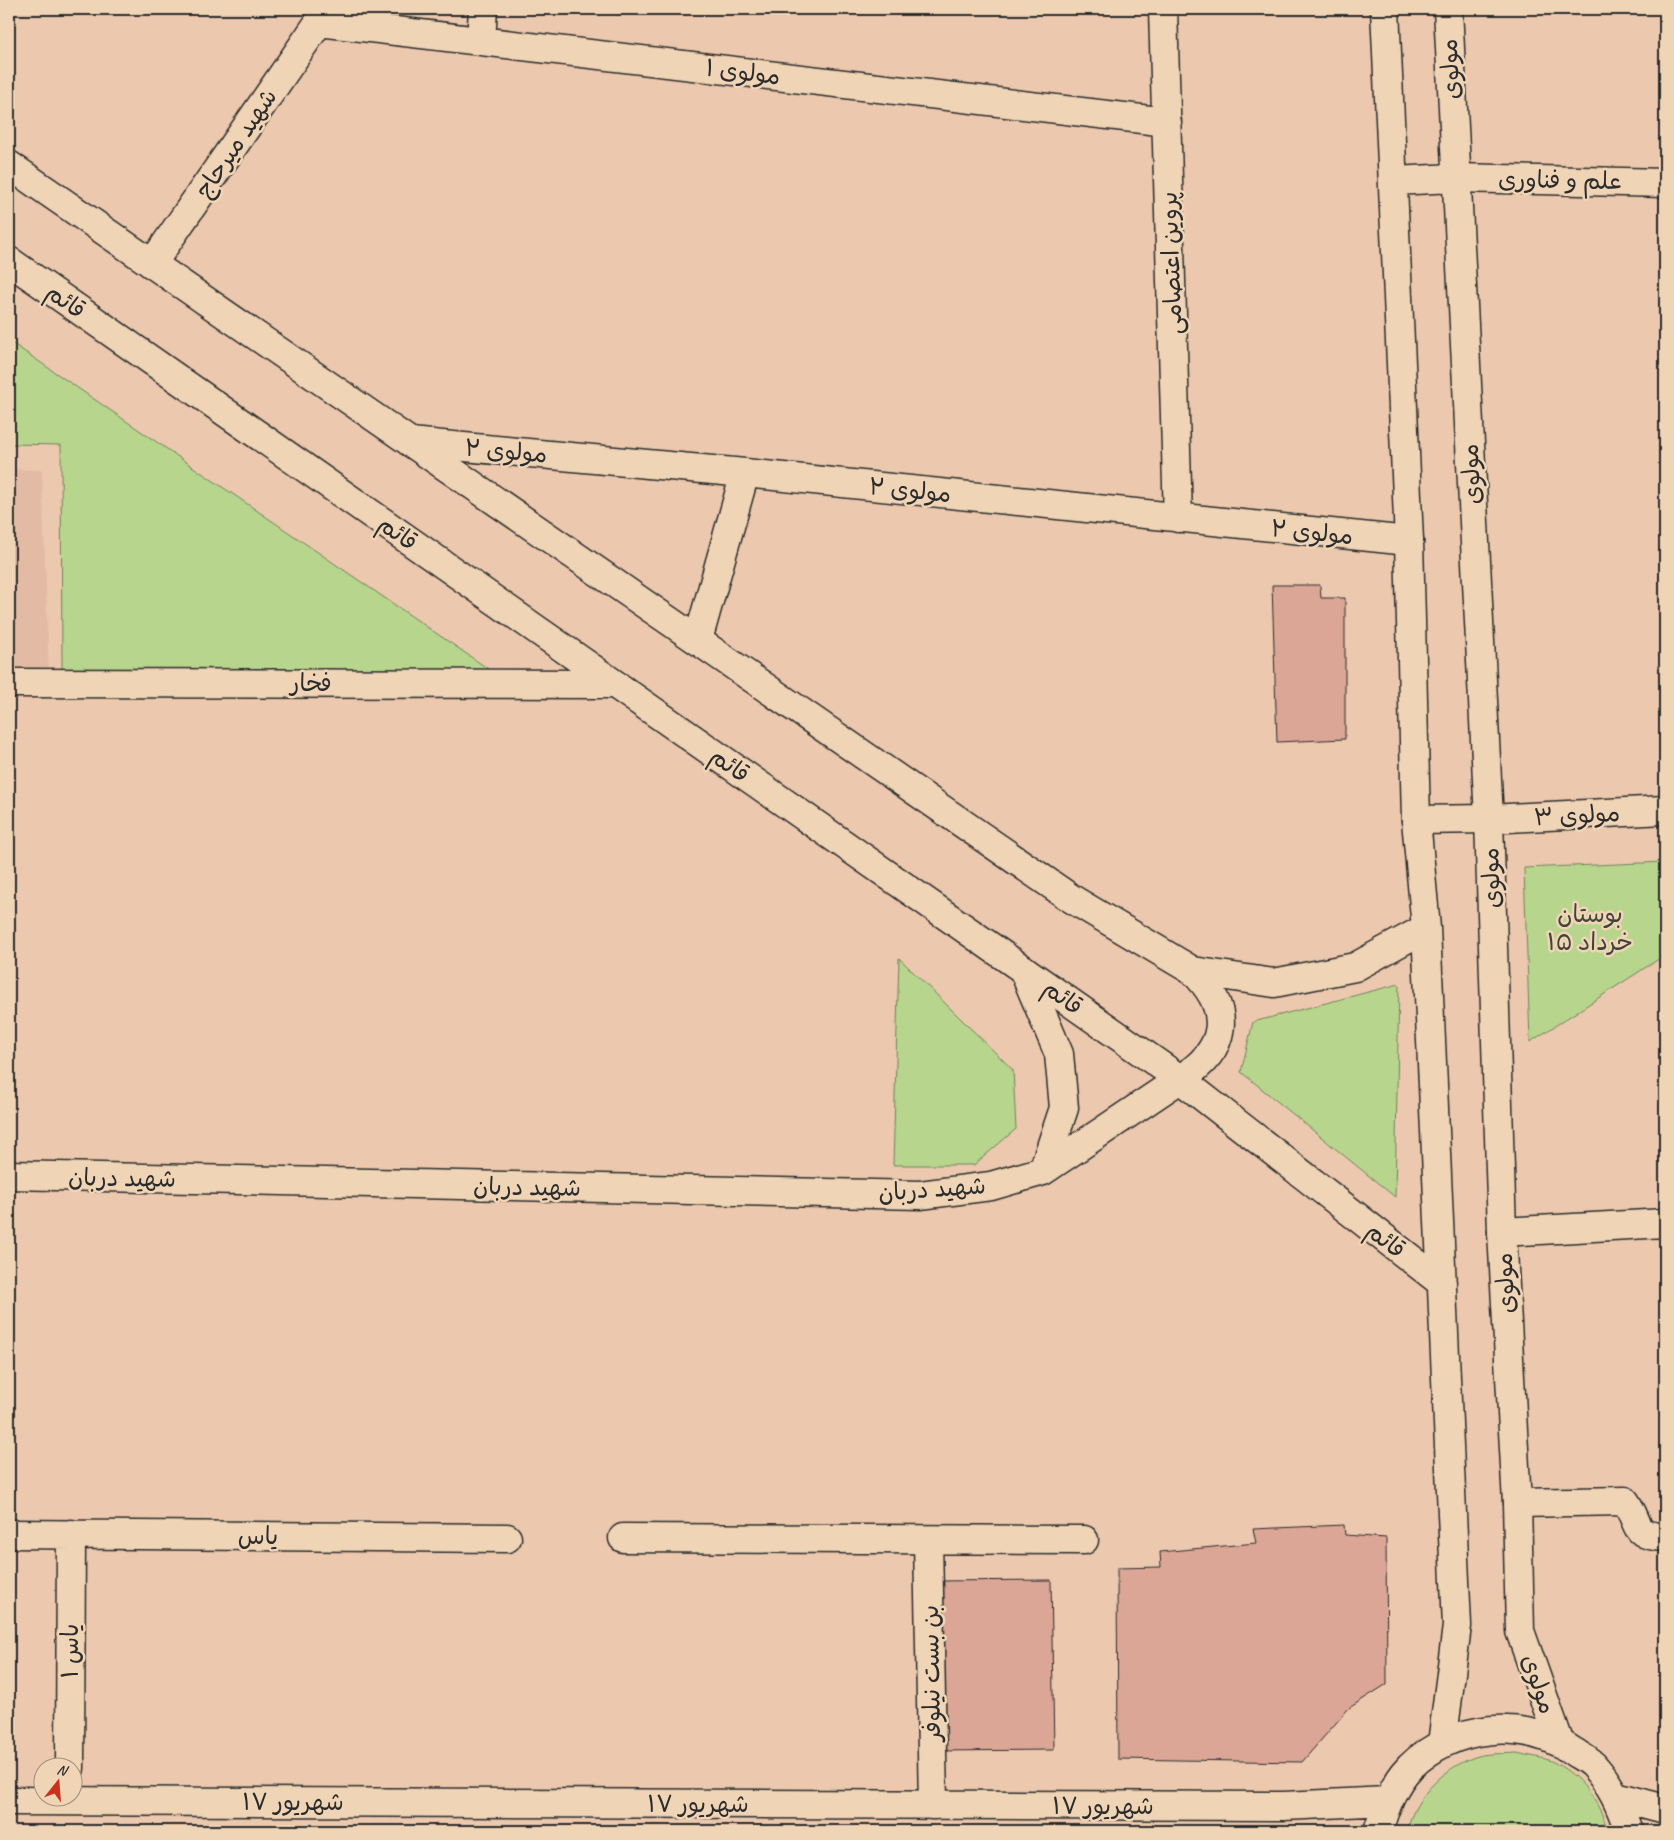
<svg xmlns="http://www.w3.org/2000/svg" width="1674" height="1840" viewBox="0 0 1674 1840" font-family="Caveat,'Playpen Sans Arabic',sans-serif">
<style>
.built{fill:#e3bba5}
.green{fill:#b7d58d;stroke:#71805c}
.building{fill:#dba696;stroke:#2b2b2b}
.lines{fill:none;stroke-linecap:round;stroke-linejoin:round}
.street-casing{stroke:#2b2b2b;stroke-width:31}
.secondary-casing{stroke:#2b2b2b;stroke-width:31}
.street{stroke:#efd4b6;stroke-width:28}
.secondary{stroke:#efd4b6;stroke-width:28}
.labels{text-anchor:middle;dominant-baseline:central;stroke-width:5;stroke-linejoin:round;paint-order:stroke}
.street-label{font-size:24px;fill:#2b2b2b;stroke:#efd4b6}
.park-label{font-size:24px;fill:#40443a;stroke:#efd4b6}
</style>
<rect width="100%" height="100%" fill="#ecc9ae"/>
<filter id="ink" filterUnits="userSpaceOnUse"><feTurbulence type="fractalNoise" baseFrequency=".02" numOctaves="2"/><feDisplacementMap in="SourceGraphic" scale="10" xChannelSelector="R" yChannelSelector="G"/><feConvolveMatrix kernelMatrix="1 2 1 2 8 2 1 2 1" color-interpolation-filters="sRGB"/></filter>
<g filter="url(#ink)">
<path class="built" d="M9,469L42,470L49,674H9Z"/>
<path class="green" d="M9,341L490,670L62,676L61,445L9,444Z
M1665,862V955L1530,1042L1524,868Z
M899,958L1013,1070L1016,1129L974,1165H893Z
M1399,984L1395,1197L1241,1072L1253,1022Z
M1517,1753C1528,1756 1541,1757 1551,1761C1581,1775 1599,1801 1608,1831H1407C1414,1796 1448,1763 1482,1755C1493,1753 1506,1754 1517,1753Z"/>
<path class="building" d="M1272,585H1320L1321,598H1345V739L1277,742Z
M1344,1525L1345,1535L1386,1538L1387,1684L1349,1708L1302,1762L1118,1759L1117,1568L1161,1567L1160,1552L1256,1543L1253,1529Z
M1051,1580L1054,1750L937,1751L935,1581Z"/>
<g class="lines">
<g class="street-casing">
<path id="street" d="M1163,9L1178,518
M481,41L483,9
M1455,178L1665,183
M152,264L319,22L1167,122
M410,442L745,473L1409,541
M698,640L745,473
M9,683L613,684
M1416,820L1489,819L1665,810
M1023,969L1059,1054L1064,1108L1043,1171
M9,1175L920,1195L991,1186L1043,1171L1180,1079
M1502,1232L1665,1223
M1517,1503L1625,1501C1642,1525 1631,1536 1665,1537
M9,1534L507,1538
M623,1538L1084,1540
M928,1540L933,1805
M70,1768L71,1534"/>
</g>
<g class="secondary-casing">
<path id="secondary" d="M1385,9L1409,541L1416,820L1426,928L1457,1626L1442,1744
M1448,9L1489,819L1502,1232L1517,1503L1520,1631L1559,1741
M9,165L1072,899L1193,971L1274,983L1355,967L1426,928
M1393,181L1455,178
M9,261L1180,1079L1442,1283
M1180,1079C1227,1050 1234,1011 1193,971
M1616,1796L1665,1809
M9,1801L1284,1806L1387,1801
M1378,1831C1385,1808 1393,1785 1410,1767C1454,1724 1524,1717 1574,1752C1580,1756 1588,1760 1593,1765C1612,1786 1620,1805 1629,1831"/>
</g>
<use href="#street" class="street"/>
<use href="#secondary" class="secondary"/>
</g>
</g>
<g class="labels">
<g class="street-label">
<text transform="translate(1450 69) rotate(-93)">مولوی</text>
<text transform="translate(743 72) rotate(7)">مولوی ۱</text>
<text transform="translate(236 143) rotate(-56)">شهید میرحاج</text>
<text transform="translate(1560 180) rotate(1)">علم و فناوری</text>
<text transform="translate(1171 263) rotate(-92)">پروین اعتصامی</text>
<text transform="translate(66 301) rotate(35)">قائم</text>
<text transform="translate(506 451) rotate(5)">مولوی ۲</text>
<text transform="translate(1471 474) rotate(-93)">مولوی</text>
<text transform="translate(910 490) rotate(6)">مولوی ۲</text>
<text transform="translate(1312 532) rotate(6)">مولوی ۲</text>
<text transform="translate(398 533) rotate(35)">قائم</text>
<text x="311" y="683">فخار</text>
<text transform="translate(730 765) rotate(35)">قائم</text>
<text transform="translate(1577 815) rotate(-3)">مولوی ۳</text>
<text transform="translate(1491 878) rotate(-92)">مولوی</text>
<text transform="translate(1063 997) rotate(36)">قائم</text>
<text transform="translate(122 1178) rotate(1)">شهید دربان</text>
<text transform="translate(527 1187) rotate(1)">شهید دربان</text>
<text transform="translate(932 1189) rotate(-4)">شهید دربان</text>
<text transform="translate(1386 1240) rotate(38)">قائم</text>
<text transform="translate(1505 1283) rotate(-93)">مولوی</text>
<text x="258" y="1536">یاس</text>
<text transform="translate(70 1651) rotate(-90)">یاس ۱</text>
<text transform="translate(931 1673) rotate(-91)">بن بست نیلوفر</text>
<text transform="translate(1539 1684) rotate(71)">مولوی</text>
<text x="293" y="1802">۱۷ شهریور</text>
<text x="698" y="1804">۱۷ شهریور</text>
<text x="1103" y="1806">۱۷ شهریور</text>
</g>
<g class="park-label">
<text x="1590" y="914">بوستان<tspan x="1590" dy="28">۱۵ خرداد</tspan></text>
</g>
</g>
<rect width="1674" height="1840" fill="none" stroke="#efd4b6" stroke-width="30"/>
<rect x="15" y="15" width="1644" height="1810" fill="none" stroke="#2b2b2b" stroke-width="2" filter="url(#ink)"/>
<g transform="translate(58 1782) rotate(17)"><circle r="24" fill="#efd4b6" stroke="#a1907e"/>
<path d="M0-4L9 19L0 12L-9 19Z" fill="#c8321e"/>
<text y="-8" font-size="14" font-weight="bold" text-anchor="middle" fill="#2b2b2b">N</text>
</g>
</svg>
